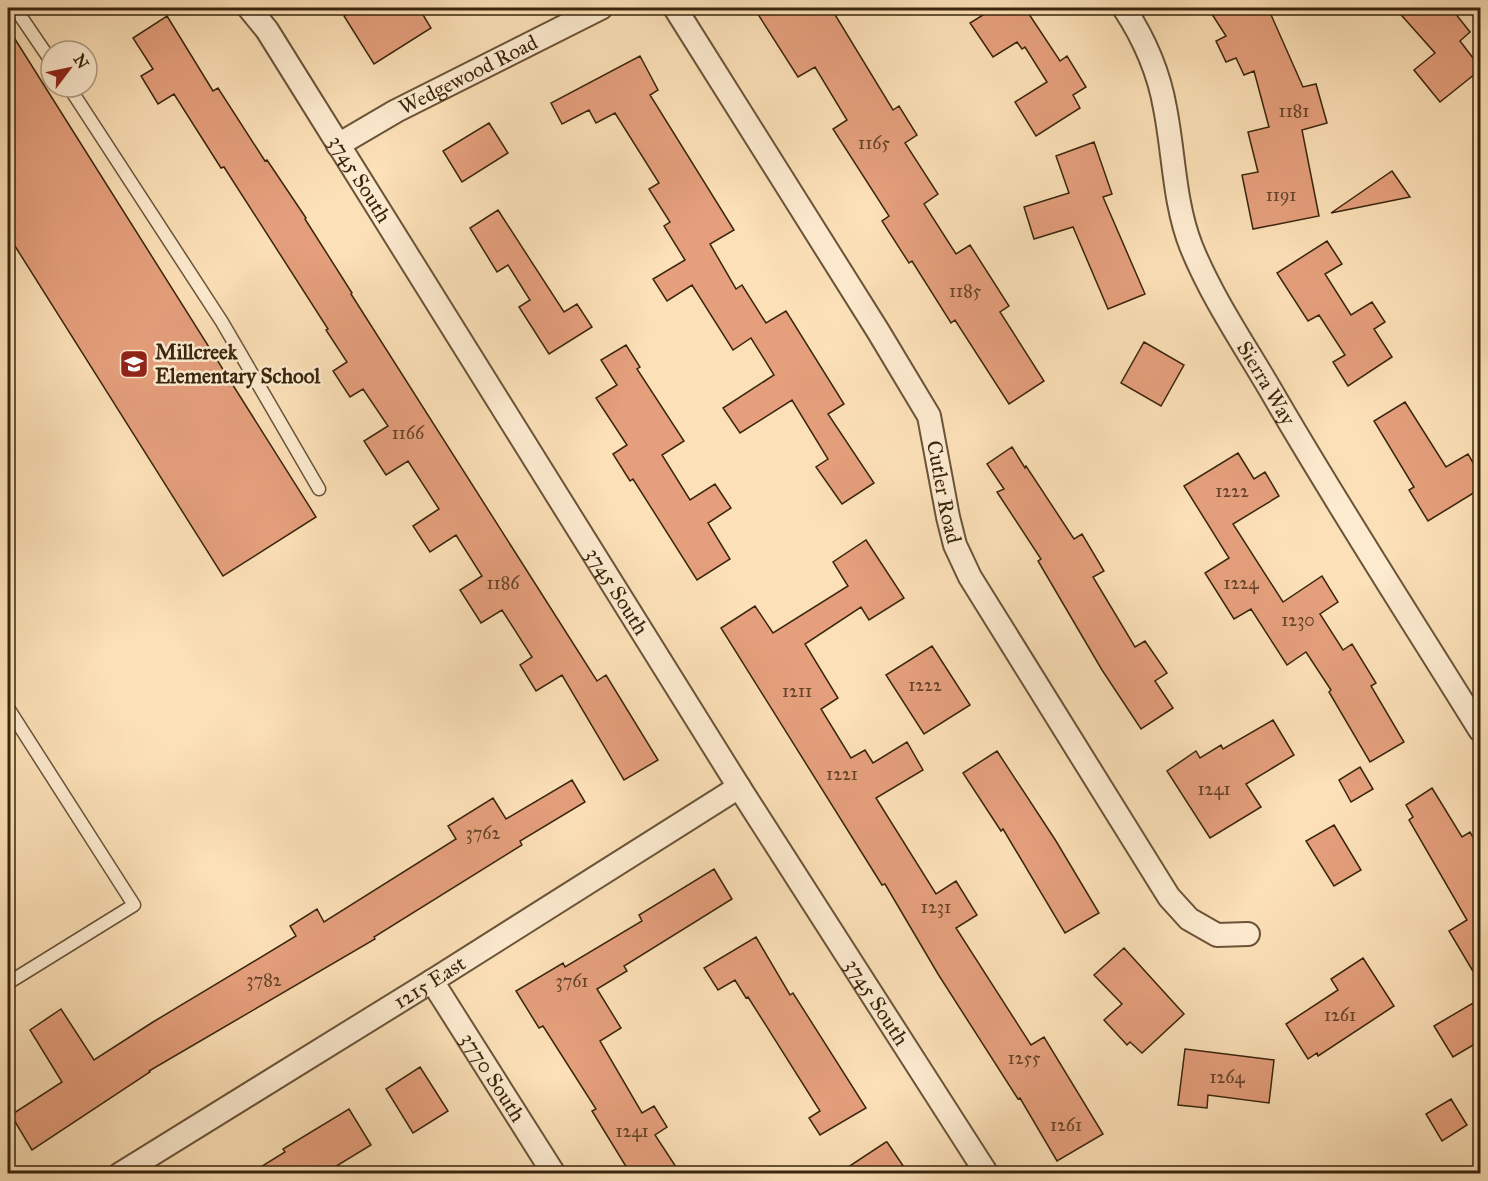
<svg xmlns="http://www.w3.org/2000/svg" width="1488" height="1181" viewBox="0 0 1488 1181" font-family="'IM FELL Great Primer',serif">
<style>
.building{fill:#e59f7c;stroke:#39250d;stroke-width:1.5}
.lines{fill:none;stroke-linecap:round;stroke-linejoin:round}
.service-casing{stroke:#6a5438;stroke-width:15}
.minor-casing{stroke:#6a5438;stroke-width:26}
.service{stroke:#fdebd0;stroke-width:12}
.minor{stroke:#fdebd0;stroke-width:22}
.labels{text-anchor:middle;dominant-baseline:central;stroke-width:5;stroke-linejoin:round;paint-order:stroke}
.number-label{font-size:18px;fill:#644429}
.street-label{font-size:21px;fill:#39250d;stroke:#fdebd0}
.poi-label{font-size:21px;font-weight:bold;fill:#39250d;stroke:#fdebd0;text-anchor:start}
</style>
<rect width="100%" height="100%" fill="#fce0b7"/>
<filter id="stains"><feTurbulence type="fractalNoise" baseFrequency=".00333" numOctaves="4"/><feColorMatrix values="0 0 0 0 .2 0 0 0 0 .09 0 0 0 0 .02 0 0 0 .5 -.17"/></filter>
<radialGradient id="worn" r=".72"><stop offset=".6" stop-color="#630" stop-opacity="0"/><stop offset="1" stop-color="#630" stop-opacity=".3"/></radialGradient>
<path class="building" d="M357,8H389L405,12L412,8H419L431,28L374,64L344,16Z
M754,8H831L893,110L899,106L917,135L905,143L938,194L924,204L956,254L970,245L1009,306L1000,312L1044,381L1009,404L955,320L951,323L912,261L909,263L882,221L889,216L833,129L847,120L815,67L798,77Z
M994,8H1025L1060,61L1067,56L1086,87L1073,95L1080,108L1036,136L1015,102L1047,82L1025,47L1022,49L1017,42L993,57L970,23Z
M1208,8H1268L1303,87L1316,84L1327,123L1302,130L1319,216L1253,229L1242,175L1258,172L1248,132L1269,127L1254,71L1244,75L1236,58L1226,62L1216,41L1226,36Z
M1395,8H1451L1470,32L1460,41L1480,67V70L1440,102L1414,70L1435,53Z
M167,16L213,91L218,88L265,161L267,160L306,218L305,219L352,293L351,294L597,681L606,675L658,760L624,780L562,675L536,691L520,665L532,657L502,610L481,623L460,590L482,576L456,535L430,552L413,526L439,509L408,461L386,475L364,441L388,426L363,389L350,397L333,371L347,362L326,330L328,329L224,167L221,168L174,94L158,104L141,76L153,69L133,38Z
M8,28L316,517L223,576L8,235Z
M640,56L658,90L650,95L734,230L710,244L736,289L742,285L766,323L786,311L844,404L828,414L874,483L842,504L816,467L828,459L792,400L740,433L723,408L774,375L751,338L733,350L692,285L667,301L653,279L685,260L664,226L670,222L649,189L659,183L615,113L596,123L589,110L562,124L551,103Z
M489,123L508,153L462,182L443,151Z
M1094,142L1112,194L1103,197L1145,294L1108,309L1073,227L1034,239L1024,207L1069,193L1056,156Z
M1392,171L1410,197L1331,213Z
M498,210L564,312L577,304L592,327L549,354L519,307L530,300L508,265L497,272L470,228Z
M1327,241L1342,264L1325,274L1351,315L1372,302L1385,322L1374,329L1392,357L1348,386L1333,362L1345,355L1319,315L1308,321L1277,273Z
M1144,342L1184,365L1161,406L1121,383Z
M626,345L640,367L637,369L684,441L662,455L690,500L715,484L731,508L708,523L730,559L697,580L633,479L630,481L613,454L627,445L596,398L617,385L601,360Z
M1405,402L1446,467L1468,454L1480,475V489L1428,521L1409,490L1414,487L1374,421Z
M1012,447L1025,468L1026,466L1074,539L1082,534L1104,571L1093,577L1135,647L1145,641L1167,673L1155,681L1173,708L1141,729L1102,670L1038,561L1041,559L997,492L1004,489L987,464Z
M1238,453L1254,479L1265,472L1279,496L1233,524L1283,602L1322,576L1338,602L1320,614L1343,650L1352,644L1376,683L1371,686L1404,742L1370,762L1329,692L1331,690L1306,652L1287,665L1251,609L1234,619L1205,573L1229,558L1184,486Z
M866,540L904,598L869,620L861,607L805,644L838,698L821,709L851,758L865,750L873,763L907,742L923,770L876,798L936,894L956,881L977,915L956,928L1031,1045L1044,1037L1103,1134L1057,1161L1020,1098L1018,1099L938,974L885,884L882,885L721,628L755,606L773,633L848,586L833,562Z
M932,646L970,705L924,734L886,675Z
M1273,720L1294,755L1246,784L1261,807L1210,838L1167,771L1196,751L1200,758L1221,745L1223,749Z
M997,751L1056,841L1099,913L1065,933L1003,829L1001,831L963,773Z
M1360,767L1373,789L1351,802L1339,780Z
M572,780L585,802L520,841L522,845L374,937L375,939L149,1071L150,1072L32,1150L11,1115L62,1082L30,1030L61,1009L94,1060L153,1022L296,936L290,926L317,909L324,922L456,839L448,826L493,798L506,819Z
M1432,788L1462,837L1470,832L1480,850V983L1449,931L1467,920L1409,820L1413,817L1406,805Z
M1334,825L1361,870L1334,886L1306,841Z
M714,869L732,899L624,966L627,971L597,989L621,1028L600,1041L642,1113L654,1106L667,1127L655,1135L680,1173H630L592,1111L596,1109L543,1026L539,1028L516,991L563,963L565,967L642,921L639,915Z
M756,937L790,995L793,993L866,1108L820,1135L809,1118L820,1111L748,997L746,998L735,980L718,990L704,968Z
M1124,948L1184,1014L1142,1053L1130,1042L1127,1045L1104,1020L1122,1004L1094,975Z
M1363,958L1394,1006L1318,1056L1317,1053L1308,1059L1286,1024L1338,990L1331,979Z
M1480,999V1041L1453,1057L1434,1026Z
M1185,1049L1274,1060L1269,1103L1208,1095L1207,1108L1178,1105Z
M420,1067L448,1111L413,1133L386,1089Z
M1451,1099L1467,1125L1442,1141L1426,1114Z
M349,1109L371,1145L325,1173H251L285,1152L283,1149Z
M887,1142L908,1173H839L886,1142Z"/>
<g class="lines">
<g class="service-casing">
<path id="service" d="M15,8L51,61
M69,87L222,322L319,489
M8,708L134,905L8,983"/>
</g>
<g class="minor-casing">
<g id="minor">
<path id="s1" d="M249,8L267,30L739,787L987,1174"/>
<path id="s2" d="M675,8L878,331L929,416L948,517L955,545L970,577L1169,897L1189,919L1217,935L1248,934"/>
<path id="s3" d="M1124,8C1143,37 1159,73 1165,108C1174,153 1174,203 1191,246C1211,296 1243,343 1270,389C1337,505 1410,617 1480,730"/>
<path id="s4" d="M338,145L396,111L601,8"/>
<path id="s5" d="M432,981L554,1174"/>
<path id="s6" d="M120,1174L432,981L739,787"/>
</g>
</g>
<use href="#service" class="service"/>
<use href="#minor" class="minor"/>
</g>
<defs>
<g id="school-square" transform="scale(1.5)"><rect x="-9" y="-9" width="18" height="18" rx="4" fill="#8f2418" stroke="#fdebd0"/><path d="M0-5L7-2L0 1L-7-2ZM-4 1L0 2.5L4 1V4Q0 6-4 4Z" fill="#fff"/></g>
</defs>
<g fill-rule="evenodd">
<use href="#school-square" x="134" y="364"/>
</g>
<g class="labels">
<g class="number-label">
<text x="1294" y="111">1181</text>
<text x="874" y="143">1165</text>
<text x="1281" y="195">1191</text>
<text x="965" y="291">1185</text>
<text x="408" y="433">1166</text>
<text x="1232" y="491">1222</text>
<text x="503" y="583">1186</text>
<text x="1241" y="583">1224</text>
<text x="1298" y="620">1230</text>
<text x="925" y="685">1222</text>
<text x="797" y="691">1211</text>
<text x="842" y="774">1221</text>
<text x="1214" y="789">1241</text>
<text x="483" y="833">3762</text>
<text x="936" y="907">1231</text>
<text x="264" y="980">3782</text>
<text x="572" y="981">3761</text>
<text x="1340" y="1015">1261</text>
<text x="1024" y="1058">1255</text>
<text x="1227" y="1077">1264</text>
<text x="1066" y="1125">1261</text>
<text x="632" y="1131">1241</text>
</g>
<g class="street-label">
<text stroke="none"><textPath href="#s4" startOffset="148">Wedgewood Road</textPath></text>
<text stroke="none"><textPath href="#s1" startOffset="204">3745 South</textPath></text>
<text stroke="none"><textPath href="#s3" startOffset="406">Sierra Way</textPath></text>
<text stroke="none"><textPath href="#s2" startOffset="558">Cutler Road</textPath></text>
<text stroke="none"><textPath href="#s1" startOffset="690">3745 South</textPath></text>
<text stroke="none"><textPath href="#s6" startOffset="364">1215 East</textPath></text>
<text stroke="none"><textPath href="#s1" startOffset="1176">3745 South</textPath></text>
<text stroke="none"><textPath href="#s5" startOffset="114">3770 South</textPath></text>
</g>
<g class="poi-label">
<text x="155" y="352">Millcreek<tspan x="155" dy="24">Elementary School</tspan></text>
</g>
</g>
<rect width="1488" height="1181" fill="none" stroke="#fce0b7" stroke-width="30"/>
<rect x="9" y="9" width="1470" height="1163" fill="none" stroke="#39250d" stroke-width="3"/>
<rect x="15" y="15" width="1458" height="1151" fill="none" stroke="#39250d" stroke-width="1.5"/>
<g transform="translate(69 69) rotate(58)"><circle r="28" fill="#fdebd0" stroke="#af9c82" stroke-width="1.5"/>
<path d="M0-4.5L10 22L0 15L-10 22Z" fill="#8f2418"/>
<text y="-9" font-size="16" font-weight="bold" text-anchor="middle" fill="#39250d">N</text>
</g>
<rect width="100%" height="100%" filter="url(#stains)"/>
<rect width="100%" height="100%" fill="url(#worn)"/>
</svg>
